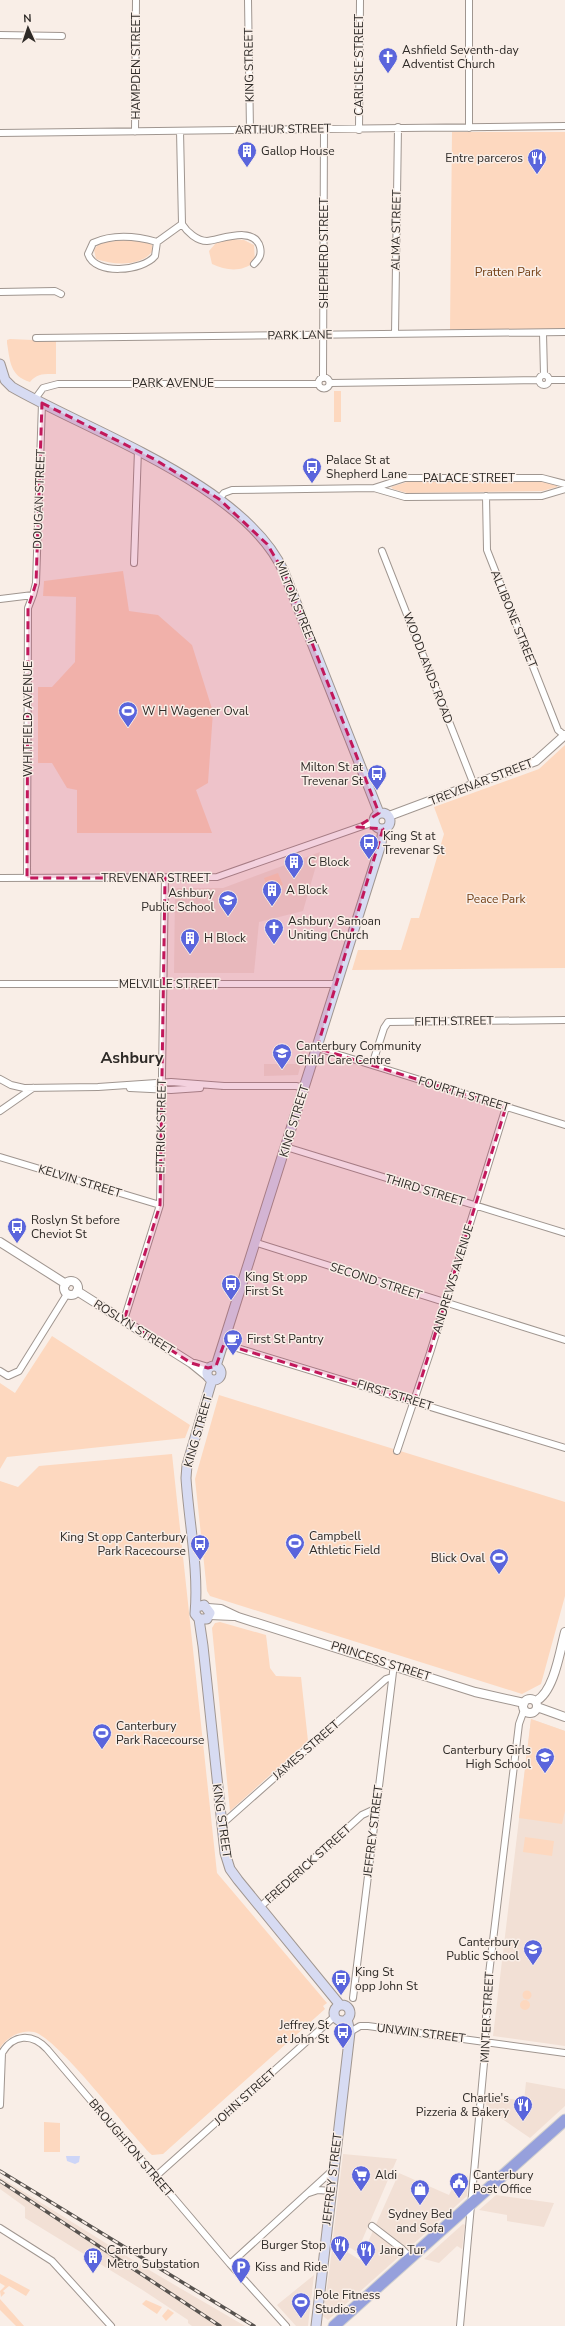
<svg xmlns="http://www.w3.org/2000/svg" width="565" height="2326" viewBox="0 0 565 2326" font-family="'Nunito Sans',sans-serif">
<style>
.built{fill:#f2e0d5}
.green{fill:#fdd8bf}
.water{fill:#cdd5f7}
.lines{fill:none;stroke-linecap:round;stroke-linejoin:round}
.minor-casing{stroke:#a09690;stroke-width:8}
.tertiary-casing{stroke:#a09690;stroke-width:10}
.secondary-casing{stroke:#a09690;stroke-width:11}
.trunk-casing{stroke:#d1d0cf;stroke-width:13}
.minor{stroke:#fff;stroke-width:6}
.tertiary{stroke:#fff;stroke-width:8}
.secondary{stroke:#d7dbf2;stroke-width:9}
.trunk{stroke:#96a0dc;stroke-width:11}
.rail-casing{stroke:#57524e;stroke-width:3.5}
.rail{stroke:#f9eee7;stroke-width:2;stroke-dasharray:6;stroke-linecap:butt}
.marked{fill:#c2185b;fill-opacity:0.2;stroke:#c2185b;stroke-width:3;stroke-dasharray:8 5;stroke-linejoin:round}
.labels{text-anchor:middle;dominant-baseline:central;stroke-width:3;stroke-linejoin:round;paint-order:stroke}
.poi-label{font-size:12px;fill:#2e2a27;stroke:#f9eee7;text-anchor:start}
.street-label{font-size:12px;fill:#2e2a27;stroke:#f9eee7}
.park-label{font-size:12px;fill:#733f14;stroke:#f9eee7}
.district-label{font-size:16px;font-weight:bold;fill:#2e2a27;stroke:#f9eee7}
</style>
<rect width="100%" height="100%" fill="#f9eee7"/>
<path class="built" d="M320,852L303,911L259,922L254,973H174L175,890L177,888H223Z
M264,1064H301L298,1075L264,1076Z
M531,1719L565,1731V2046L493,2036Z
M526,2082L565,2089V2106L530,2138L486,2108V2095L524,2101Z
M343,2154L397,2159L357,2252L333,2237Z
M399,2173L449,2195L459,2174L468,2176L467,2196L328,2320L323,2316L333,2243L360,2260Z
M0,2177L144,2267L245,2326H192L188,2323V2320L141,2289L25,2218V2207L0,2189Z
M496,2195L554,2203L544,2227L507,2221V2215L479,2210Z
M463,2224L465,2225L462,2249L457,2246L439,2263L424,2259Z
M314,2275L308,2326H296L277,2305Z"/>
<path class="green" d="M452,132H565V329L450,330Z
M132,239L147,242L152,245V252C139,267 114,265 96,259L94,250L99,243Z
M231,239L244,240L254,245L255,262C242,272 227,271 212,264L209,251L216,243Z
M10,339L56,341V374C45,374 37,373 30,382C10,376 10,361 7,343V340Z
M334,391H341V422H334Z
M540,480L557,485V487L542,491L407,493L393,489L391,487L407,482Z
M123,571L129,611L158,615L192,645L213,712L208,783L196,790L212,833H77V790L67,788L52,763H38V687H52L75,662L76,597L43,596L44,581Z
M565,745V968L352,970L358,950H401L411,918H419L444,834L434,807L539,769Z
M278,873L283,885L268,890L264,878Z
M52,1336L190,1425L185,1438L7,1457L0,1469V1383L15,1393Z
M219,1395L565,1502V1596L541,1684L522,1694L210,1596L207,1591L195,1479Z
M172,1454L217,1873L327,2003L323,2006L325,2009L163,2154L152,2155C128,2132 58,2038 34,2032C21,2029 6,2038 0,2048V1481L18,1487L39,1466Z
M220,1622L266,1635L270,1668L276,1676L301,1677L308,1741L230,1811L212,1628L215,1623Z
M531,1719L565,1731V1811L562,1824L519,1818Z
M525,1837L554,1841L552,1856L523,1852Z
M522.5 1995a4.5 4.5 0 1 1 9 0a4.5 4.5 0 1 1-9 0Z
M520 2005a5 5 0 1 1 10 0a5 5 0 1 1-10 0Z
M44,2122L60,2123V2152H44Z
M0,2274L30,2290L26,2296L9,2286L3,2291L5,2293L1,2297L0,2291L5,2286L0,2283Z
M0,2299L24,2326H16L0,2310Z
M146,2300L162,2307L157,2314L142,2304Z
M168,2309L174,2313L166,2321L162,2316Z"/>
<path class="water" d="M66,2156H80L79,2162L75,2164L67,2161Z"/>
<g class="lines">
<g class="minor-casing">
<path id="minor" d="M248,0L250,130
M0,35L62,36
M469,128V0
M359,130L360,0
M180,131L182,224C187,232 197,241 207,241C220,240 254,225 260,247C262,255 259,259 254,264
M135,132L136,0
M0,133L565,126
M157,242C136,236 113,234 93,243L88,254C95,276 143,271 155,256L157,242L182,224
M0,292L55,291L61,294
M543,333L544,375
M395,334L398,127
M36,338L565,332
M539 380a5 5 0 1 1 10 0a5 5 0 1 1-10 0Z
M318.5 383a5.5 5.5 0 1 1 11 0a5.5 5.5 0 1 1-11 0Z
M323,378L324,128
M549,380H565
M330,383L539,380
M35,399L43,388L58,384H318
M374,488L405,478H542L565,484
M486,496L487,550L558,730L565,736
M219,499L224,493L232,490L374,488L405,497L542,496L565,489
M382,551L474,785
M134,563L138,450
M33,595L36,583L42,403
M0,599L33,595L28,608L27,878
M0,878L217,877L374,822
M0,984H337
M317,1048L565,1125
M372,1065L384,1028L388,1022L565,1020
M0,1079L11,1085L24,1088L98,1087L171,1082L224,1086
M222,1086H296L305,1088
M130,1088L171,1090L200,1088
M0,1111L33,1088
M286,1147L565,1233
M0,1157L160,1205
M257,1243L565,1340
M124,1320L160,1205L165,878
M224,1344L565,1448
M0,1371L8,1376L19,1371L67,1294
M397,1451L430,1353L506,1107
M221,1825L386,1679L392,1677
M260,1907L362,1815L375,1809
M353,1998L394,1664
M350,2032L360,2026H368L565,2053
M0,2105L2,2053C13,2034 32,2033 47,2049L230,2264L286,2326
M155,2177L334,2017
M309,2193L318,2190L331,2191
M372,2226L402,2249L411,2258
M0,2228L52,2261L111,2326
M230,2264L334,2169
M460,2326L486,2041L485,2035L488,1982L519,1724L524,1710"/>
</g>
<g class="tertiary-casing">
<path id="tertiary" d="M389,816L536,761L565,735
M0,1242L66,1284
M64 1288a7 7 0 1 1 14 0a7 7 0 1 1-14 0Z
M77,1291L191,1363L207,1376
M195,1364L208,1368
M208,1608L221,1609L238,1617L475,1692L524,1703
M210,1615L233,1616
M523 1706a7 7 0 1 1 14 0a7 7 0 1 1-14 0Z
M536,1701C554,1692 560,1651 565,1632
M537,1707L565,1717"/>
</g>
<g class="secondary-casing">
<path id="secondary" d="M0,364L5,380L12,387C92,433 245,485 284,572L379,813
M374 821a8 8 0 1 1 16 0a8 8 0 1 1-16 0Z
M207 1373a7 7 0 1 1 14 0a7 7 0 1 1-14 0Z
M216,1366L381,844L383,829
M212,1380L187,1465L186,1478C189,1523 199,1570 195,1614L199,1619L203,1646L225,1853L230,1869L238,1880L340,2005
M197,1607L204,1605L210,1613L207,1619H199
M334 2013a8 8 0 1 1 16 0a8 8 0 1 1-16 0Z
M316,2326L350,2032L347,2019"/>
</g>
<g class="trunk-casing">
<path id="trunk" d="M334,2326L565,2120"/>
</g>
<use href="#minor" class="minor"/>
<use href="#tertiary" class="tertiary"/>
<use href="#secondary" class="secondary"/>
<use href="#trunk" class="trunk"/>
<g class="rail-casing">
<path id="rail" d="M0,2171L254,2326
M0,2181L220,2326"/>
</g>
<use href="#rail" class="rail"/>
</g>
<path class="marked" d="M42,403L154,459L219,499L267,544L284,572L379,813L357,827L383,829L317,1048L506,1107L414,1402L224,1344L216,1366L208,1368L191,1363L124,1320L160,1205L165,878H27L28,608L36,583Z"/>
<defs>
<g id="church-pin" transform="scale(1)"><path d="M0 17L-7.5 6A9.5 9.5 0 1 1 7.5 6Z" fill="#5a65dc" stroke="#f9eee7"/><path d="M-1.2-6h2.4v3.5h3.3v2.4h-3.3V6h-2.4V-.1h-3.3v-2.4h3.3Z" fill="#fff"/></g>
<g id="building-pin" transform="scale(1)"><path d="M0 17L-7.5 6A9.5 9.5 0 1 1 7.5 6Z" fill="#5a65dc" stroke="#f9eee7"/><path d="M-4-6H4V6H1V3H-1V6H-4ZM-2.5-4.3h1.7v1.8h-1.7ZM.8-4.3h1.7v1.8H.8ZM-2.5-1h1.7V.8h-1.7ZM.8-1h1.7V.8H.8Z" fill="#fff"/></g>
<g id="restaurant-pin" transform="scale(1)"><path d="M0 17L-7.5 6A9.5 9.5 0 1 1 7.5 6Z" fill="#5a65dc" stroke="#f9eee7"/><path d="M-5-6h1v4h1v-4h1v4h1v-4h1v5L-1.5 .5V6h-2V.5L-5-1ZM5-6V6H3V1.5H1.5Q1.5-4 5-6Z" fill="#fff"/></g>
<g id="bus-pin" transform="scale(1)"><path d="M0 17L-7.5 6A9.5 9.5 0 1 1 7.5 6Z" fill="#5a65dc" stroke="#f9eee7"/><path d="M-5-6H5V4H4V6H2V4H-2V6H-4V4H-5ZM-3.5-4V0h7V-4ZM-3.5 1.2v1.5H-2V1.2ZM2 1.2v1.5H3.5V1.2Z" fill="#fff"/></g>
<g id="stadium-pin" transform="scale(1)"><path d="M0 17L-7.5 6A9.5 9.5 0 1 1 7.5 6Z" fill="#5a65dc" stroke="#f9eee7"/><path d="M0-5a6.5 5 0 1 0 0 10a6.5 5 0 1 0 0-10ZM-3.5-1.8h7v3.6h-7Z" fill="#fff"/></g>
<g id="school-pin" transform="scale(1)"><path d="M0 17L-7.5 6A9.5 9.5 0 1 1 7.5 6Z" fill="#5a65dc" stroke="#f9eee7"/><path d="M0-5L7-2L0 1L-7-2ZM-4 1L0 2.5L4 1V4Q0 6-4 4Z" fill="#fff"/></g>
<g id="cafe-pin" transform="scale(1)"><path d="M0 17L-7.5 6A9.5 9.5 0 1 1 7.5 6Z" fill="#5a65dc" stroke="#f9eee7"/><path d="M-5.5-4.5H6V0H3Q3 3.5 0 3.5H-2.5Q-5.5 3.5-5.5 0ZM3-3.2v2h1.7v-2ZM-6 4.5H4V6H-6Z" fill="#fff"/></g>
<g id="supermarket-pin" transform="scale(1)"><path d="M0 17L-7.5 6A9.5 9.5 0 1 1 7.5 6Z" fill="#5a65dc" stroke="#f9eee7"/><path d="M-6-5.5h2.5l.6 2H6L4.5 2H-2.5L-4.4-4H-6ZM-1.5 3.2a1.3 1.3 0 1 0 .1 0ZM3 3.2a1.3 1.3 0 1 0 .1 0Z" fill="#fff"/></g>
<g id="civic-pin" transform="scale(1)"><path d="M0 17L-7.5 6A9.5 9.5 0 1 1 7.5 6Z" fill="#5a65dc" stroke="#f9eee7"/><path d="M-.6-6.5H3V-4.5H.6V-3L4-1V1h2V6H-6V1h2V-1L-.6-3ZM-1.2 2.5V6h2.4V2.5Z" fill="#fff"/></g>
<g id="shop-pin" transform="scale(1)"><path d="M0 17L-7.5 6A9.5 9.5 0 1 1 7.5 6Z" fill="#5a65dc" stroke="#f9eee7"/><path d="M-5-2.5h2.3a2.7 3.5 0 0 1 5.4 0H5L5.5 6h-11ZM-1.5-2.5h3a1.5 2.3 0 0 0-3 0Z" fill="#fff"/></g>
<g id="parking-pin" transform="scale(1)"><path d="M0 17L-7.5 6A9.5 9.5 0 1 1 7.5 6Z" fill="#5a65dc" stroke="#f9eee7"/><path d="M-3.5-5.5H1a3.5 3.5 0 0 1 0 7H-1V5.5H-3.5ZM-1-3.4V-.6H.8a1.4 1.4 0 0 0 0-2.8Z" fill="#fff"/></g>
</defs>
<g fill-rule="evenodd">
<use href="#church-pin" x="388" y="57"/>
<use href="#building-pin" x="247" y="151"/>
<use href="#restaurant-pin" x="537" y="158"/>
<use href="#bus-pin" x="312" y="467"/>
<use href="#stadium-pin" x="128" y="711"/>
<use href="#bus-pin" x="377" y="774"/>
<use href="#bus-pin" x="369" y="843"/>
<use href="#building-pin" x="294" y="862"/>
<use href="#building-pin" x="272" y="890"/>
<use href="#school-pin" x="228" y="900"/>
<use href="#church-pin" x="274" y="928"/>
<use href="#building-pin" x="190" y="938"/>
<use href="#school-pin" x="282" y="1053"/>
<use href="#bus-pin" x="17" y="1227"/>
<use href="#bus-pin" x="231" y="1284"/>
<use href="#cafe-pin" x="233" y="1339"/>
<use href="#stadium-pin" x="295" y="1543"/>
<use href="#bus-pin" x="200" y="1544"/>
<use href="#stadium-pin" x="499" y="1558"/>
<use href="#stadium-pin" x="102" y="1733"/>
<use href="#school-pin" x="545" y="1757"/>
<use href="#school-pin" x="533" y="1949"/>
<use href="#bus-pin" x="341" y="1979"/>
<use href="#bus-pin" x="343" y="2032"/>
<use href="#restaurant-pin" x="523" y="2105"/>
<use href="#supermarket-pin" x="361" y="2175"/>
<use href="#civic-pin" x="459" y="2182"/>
<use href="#shop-pin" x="420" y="2189"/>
<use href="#restaurant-pin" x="340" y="2245"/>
<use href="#restaurant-pin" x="366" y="2250"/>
<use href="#building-pin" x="93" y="2257"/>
<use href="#parking-pin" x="241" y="2267"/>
<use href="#stadium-pin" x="301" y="2302"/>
</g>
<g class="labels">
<g class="poi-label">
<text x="402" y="50">Ashfield Seventh-day<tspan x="402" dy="14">Adventist Church</tspan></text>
<text x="261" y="151">Gallop House</text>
<text x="523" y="158" text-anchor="end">Entre parceros</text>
<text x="326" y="460">Palace St at<tspan x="326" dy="14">Shepherd Lane</tspan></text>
<text x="142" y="711">W H Wagener Oval</text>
<text x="363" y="767" text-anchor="end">Milton St at<tspan x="363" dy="14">Trevenar St</tspan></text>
<text x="383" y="836">King St at<tspan x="383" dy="14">Trevenar St</tspan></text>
<text x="308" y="862">C Block</text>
<text x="286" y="890">A Block</text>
<text x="214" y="893" text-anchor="end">Ashbury<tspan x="214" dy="14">Public School</tspan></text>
<text x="288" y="921">Ashbury Samoan<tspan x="288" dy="14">Uniting Church</tspan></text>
<text x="204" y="938">H Block</text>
<text x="296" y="1046">Canterbury Community<tspan x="296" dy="14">Child Care Centre</tspan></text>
<text x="31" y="1220">Roslyn St before<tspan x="31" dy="14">Cheviot St</tspan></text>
<text x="245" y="1277">King St opp<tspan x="245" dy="14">First St</tspan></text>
<text x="247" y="1339">First St Pantry</text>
<text x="309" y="1536">Campbell<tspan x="309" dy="14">Athletic Field</tspan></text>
<text x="186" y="1537" text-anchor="end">King St opp Canterbury<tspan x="186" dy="14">Park Racecourse</tspan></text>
<text x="485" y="1558" text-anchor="end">Blick Oval</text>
<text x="116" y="1726">Canterbury<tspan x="116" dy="14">Park Racecourse</tspan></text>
<text x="531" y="1750" text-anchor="end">Canterbury Girls<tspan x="531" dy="14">High School</tspan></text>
<text x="519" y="1942" text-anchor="end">Canterbury<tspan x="519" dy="14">Public School</tspan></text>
<text x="355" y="1972">King St<tspan x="355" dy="14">opp John St</tspan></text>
<text x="329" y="2025" text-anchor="end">Jeffrey St<tspan x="329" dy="14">at John St</tspan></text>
<text x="509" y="2098" text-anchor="end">Charlie's<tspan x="509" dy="14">Pizzeria &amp; Bakery</tspan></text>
<text x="375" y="2175">Aldi</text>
<text x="473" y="2175">Canterbury<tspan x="473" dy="14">Post Office</tspan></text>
<text x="420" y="2214" text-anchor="middle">Sydney Bed<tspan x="420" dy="14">and Sofa</tspan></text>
<text x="326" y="2245" text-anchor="end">Burger Stop</text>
<text x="107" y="2250">Canterbury<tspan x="107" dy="14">Metro Substation</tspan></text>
<text x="380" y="2250">Jang Tur</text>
<text x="255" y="2267">Kiss and Ride</text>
<text x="315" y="2295">Pole Fitness<tspan x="315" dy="14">Studios</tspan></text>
</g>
<g class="street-label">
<text transform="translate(249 65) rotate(-91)">KING STREET</text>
<text transform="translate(359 65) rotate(-90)">CARLISLE STREET</text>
<text transform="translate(136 66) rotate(-90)">HAMPDEN STREET</text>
<text transform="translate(283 129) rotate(-1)">ARTHUR STREET</text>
<text transform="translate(396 230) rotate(-89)">ALMA STREET</text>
<text transform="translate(324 253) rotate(-90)">SHEPHERD STREET</text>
<text transform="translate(300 335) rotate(-1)">PARK LANE</text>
<text x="173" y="383">PARK AVENUE</text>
<text x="469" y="478">PALACE STREET</text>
<text transform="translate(39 499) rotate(-88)">DOUGAN STREET</text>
<text transform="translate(296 603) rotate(68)">MILTON STREET</text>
<text transform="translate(514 619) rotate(68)">ALLIBONE STREET</text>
<text transform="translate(428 668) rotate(69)">WOODLANDS ROAD</text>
<text transform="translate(28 719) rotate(-90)">WHITFIELD AVENUE</text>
<text transform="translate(481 782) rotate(-21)">TREVENAR STREET</text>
<text x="156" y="878">TREVENAR STREET</text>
<text x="169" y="984">MELVILLE STREET</text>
<text transform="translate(454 1021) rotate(-1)">FIFTH STREET</text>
<text transform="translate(464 1094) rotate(17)">FOURTH STREET</text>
<text transform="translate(294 1121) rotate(-73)">KING STREET</text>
<text transform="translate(161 1126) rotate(-89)">ETTRICK STREET</text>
<text transform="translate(80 1181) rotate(17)">KELVIN STREET</text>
<text transform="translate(425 1190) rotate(17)">THIRD STREET</text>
<text transform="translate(453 1279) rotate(-73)">ANDREWS AVENUE</text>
<text transform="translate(376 1281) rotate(18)">SECOND STREET</text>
<text transform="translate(134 1327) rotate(32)">ROSLYN STREET</text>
<text transform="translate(395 1395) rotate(17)">FIRST STREET</text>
<text transform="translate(198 1431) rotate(-74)">KING STREET</text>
<text transform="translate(381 1661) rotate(18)">PRINCESS STREET</text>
<text transform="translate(306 1750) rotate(-41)">JAMES STREET</text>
<text transform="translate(222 1821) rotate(82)">KING STREET</text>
<text transform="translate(373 1831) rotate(-83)">JEFFREY STREET</text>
<text transform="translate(308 1864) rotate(-42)">FREDERICK STREET</text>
<text transform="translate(487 2017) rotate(-87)">MINTER STREET</text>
<text transform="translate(421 2033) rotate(7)">UNWIN STREET</text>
<text transform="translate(245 2097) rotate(-42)">JOHN STREET</text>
<text transform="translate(131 2148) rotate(50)">BROUGHTON STREET</text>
<text transform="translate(332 2179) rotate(-83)">JEFFREY STREET</text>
</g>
<g class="park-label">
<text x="508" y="272">Pratten Park</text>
<text x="496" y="899">Peace Park</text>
</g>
<g class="district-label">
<text x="132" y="1058">Ashbury</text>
</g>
</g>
<g transform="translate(28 28) rotate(357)" stroke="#f9eee7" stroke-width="3" paint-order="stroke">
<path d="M0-3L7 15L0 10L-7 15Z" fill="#2e2a27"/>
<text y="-6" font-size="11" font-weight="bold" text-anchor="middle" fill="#2e2a27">N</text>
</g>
</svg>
